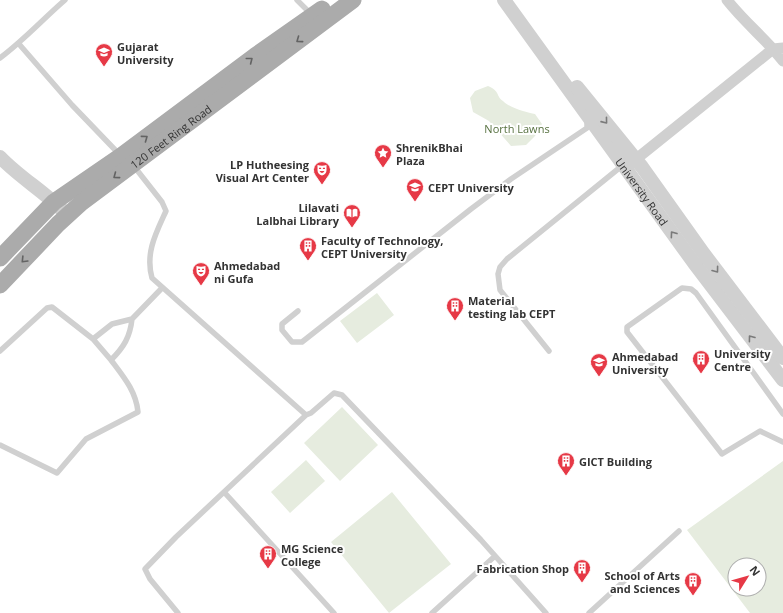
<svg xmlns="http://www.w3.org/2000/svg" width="783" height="613" viewBox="0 0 783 613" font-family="'Open Sans',sans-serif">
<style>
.green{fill:#e6ecdf;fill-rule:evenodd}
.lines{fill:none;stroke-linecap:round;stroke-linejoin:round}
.service{stroke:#d0d0d0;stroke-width:5.5}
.minor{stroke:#d0d0d0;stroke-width:11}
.tertiary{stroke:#d0d0d0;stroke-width:14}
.primary{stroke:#ababab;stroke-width:17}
.oneway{stroke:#636363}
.oneway2{stroke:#7a7a7a}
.labels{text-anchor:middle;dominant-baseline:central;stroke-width:4;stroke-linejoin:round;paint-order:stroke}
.poi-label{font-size:11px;font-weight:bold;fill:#333;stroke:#fff;text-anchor:start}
.park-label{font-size:11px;fill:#56703f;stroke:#fff}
.street-label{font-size:11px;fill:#333;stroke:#fff}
</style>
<rect width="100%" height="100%" fill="#fff"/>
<path class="green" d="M488,86C501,92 495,95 503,101C508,107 527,113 535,114L542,124L535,136L526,145L511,146L489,121L473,112L470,98L475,91Z
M377,293L394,315L357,343L340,321Z
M342,407L378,445L340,481L304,443Z
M306,460L325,481L290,513L271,492Z
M783,461V613H750L687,530ZM735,565H759V589H735Z
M392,492L451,564L389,613L331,542Z"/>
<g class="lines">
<path class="service" d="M297,0L311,14
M19,44L72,105L120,155
M0,58C23,41 43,19 65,0
M133,165L162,202L166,211C156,233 145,253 152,278L306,415L311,413L334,393L342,395L481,540L546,613
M298,311L282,324V330L292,342H302L471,209L511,179L587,128V122L589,120
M93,339L111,360
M0,351L47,308L52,307L93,339L112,324L132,319L162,288
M549,351L500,290L498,274L500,267L507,259L623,165
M783,414L696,293L691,289L682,288L627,327V332L722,454L760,431L783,442
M0,445L57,473L86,439L138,412C136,391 123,376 111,360C124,347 130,337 132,319
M224,492L334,613
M178,613L150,579L145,569L176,537L306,415
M432,613L495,556
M589,613L679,531"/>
<path class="minor" d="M727,0C744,22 766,39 783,61
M630,164L773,49L783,48"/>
<g class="tertiary">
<path id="s1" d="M504,0L694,263L783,380"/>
<path d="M577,87L642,167L704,254L783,358"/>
<path d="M0,157C21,179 47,193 67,215"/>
</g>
<g class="primary">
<path d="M0,258L54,202L121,156L255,56L322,9"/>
<path id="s2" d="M0,285L58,224L81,203L353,0"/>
</g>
</g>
<defs><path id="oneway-chevron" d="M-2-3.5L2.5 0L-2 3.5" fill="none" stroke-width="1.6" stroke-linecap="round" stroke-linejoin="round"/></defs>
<g class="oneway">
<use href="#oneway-chevron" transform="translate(299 40) rotate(144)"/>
<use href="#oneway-chevron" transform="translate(250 60) rotate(-38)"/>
<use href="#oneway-chevron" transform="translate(145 138) rotate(-36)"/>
<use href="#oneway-chevron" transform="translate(116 176) rotate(143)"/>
<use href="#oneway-chevron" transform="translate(24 260) rotate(134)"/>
</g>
<g class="oneway2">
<use href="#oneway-chevron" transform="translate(605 121) rotate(51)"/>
<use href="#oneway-chevron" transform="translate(673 234) rotate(-126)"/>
<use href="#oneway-chevron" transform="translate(716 270) rotate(53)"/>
<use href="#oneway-chevron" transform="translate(751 338) rotate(-127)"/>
</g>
<defs>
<g id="university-pin" transform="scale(0.9)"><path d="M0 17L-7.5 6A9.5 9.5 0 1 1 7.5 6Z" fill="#e63946" stroke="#fff"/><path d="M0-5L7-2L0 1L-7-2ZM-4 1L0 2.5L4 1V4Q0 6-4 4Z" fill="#fff"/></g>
<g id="sight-pin" transform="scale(0.9)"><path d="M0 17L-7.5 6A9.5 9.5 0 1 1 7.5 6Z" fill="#e63946" stroke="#fff"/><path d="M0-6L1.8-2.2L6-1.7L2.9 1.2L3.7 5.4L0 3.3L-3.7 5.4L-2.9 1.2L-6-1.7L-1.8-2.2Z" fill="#fff"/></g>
<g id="theatre-pin" transform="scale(0.9)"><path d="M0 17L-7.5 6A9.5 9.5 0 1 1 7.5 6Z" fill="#e63946" stroke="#fff"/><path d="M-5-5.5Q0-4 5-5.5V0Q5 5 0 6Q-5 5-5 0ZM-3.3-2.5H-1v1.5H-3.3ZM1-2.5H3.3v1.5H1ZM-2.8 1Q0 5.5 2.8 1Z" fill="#fff"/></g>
<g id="library-pin" transform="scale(0.9)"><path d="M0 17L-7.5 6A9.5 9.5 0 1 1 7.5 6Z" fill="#e63946" stroke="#fff"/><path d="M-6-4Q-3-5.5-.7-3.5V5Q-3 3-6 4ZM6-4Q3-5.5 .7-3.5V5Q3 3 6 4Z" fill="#fff"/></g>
<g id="building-pin" transform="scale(0.9)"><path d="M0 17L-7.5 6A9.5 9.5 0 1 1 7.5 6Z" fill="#e63946" stroke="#fff"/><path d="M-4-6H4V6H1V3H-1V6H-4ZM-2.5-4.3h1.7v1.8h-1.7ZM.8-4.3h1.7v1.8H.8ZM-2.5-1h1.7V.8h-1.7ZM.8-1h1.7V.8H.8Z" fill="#fff"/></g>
</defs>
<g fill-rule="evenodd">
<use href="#university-pin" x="104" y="52"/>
<use href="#sight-pin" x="383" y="153"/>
<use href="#theatre-pin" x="322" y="170"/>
<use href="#university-pin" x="415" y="187"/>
<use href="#library-pin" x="352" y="213"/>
<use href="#building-pin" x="308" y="246"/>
<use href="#theatre-pin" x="201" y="271"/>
<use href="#building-pin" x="455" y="306"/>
<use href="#building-pin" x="701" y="359"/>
<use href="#university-pin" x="599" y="362"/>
<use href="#building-pin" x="566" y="461"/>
<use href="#building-pin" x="268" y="554"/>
<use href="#building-pin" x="582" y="568"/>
<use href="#building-pin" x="693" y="581"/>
</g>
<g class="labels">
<g class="poi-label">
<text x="117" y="46">Gujarat<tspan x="117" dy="13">University</tspan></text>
<text x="396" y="147">ShrenikBhai<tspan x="396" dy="13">Plaza</tspan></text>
<text x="309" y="164" text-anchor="end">LP Hutheesing<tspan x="309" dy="13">Visual Art Center</tspan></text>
<text x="428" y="187">CEPT University</text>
<text x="339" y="207" text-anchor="end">Lilavati<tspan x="339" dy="13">Lalbhai Library</tspan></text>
<text x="321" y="240">Faculty of Technology,<tspan x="321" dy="13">CEPT University</tspan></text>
<text x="214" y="265">Ahmedabad<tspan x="214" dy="13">ni Gufa</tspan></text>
<text x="468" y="300">Material<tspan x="468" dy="13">testing lab CEPT</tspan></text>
<text x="714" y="353">University<tspan x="714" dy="13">Centre</tspan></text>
<text x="612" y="356">Ahmedabad<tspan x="612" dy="13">University</tspan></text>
<text x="579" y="461">GICT Building</text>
<text x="281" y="548">MG Science<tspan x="281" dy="13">College</tspan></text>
<text x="569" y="568" text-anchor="end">Fabrication Shop</text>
<text x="680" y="575" text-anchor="end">School of Arts<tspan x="680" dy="13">and Sciences</tspan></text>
</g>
<g class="park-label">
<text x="517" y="128">North Lawns</text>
</g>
<g class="street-label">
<text stroke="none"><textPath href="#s2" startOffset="227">120 Feet Ring Road</textPath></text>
<text stroke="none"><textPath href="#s1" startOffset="236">University Road</textPath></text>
</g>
</g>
<g transform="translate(747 577) rotate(53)"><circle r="19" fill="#ffffff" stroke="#adadad"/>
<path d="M0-3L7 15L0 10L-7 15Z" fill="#e63946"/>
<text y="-6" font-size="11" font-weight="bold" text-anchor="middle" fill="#333333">N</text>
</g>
</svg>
